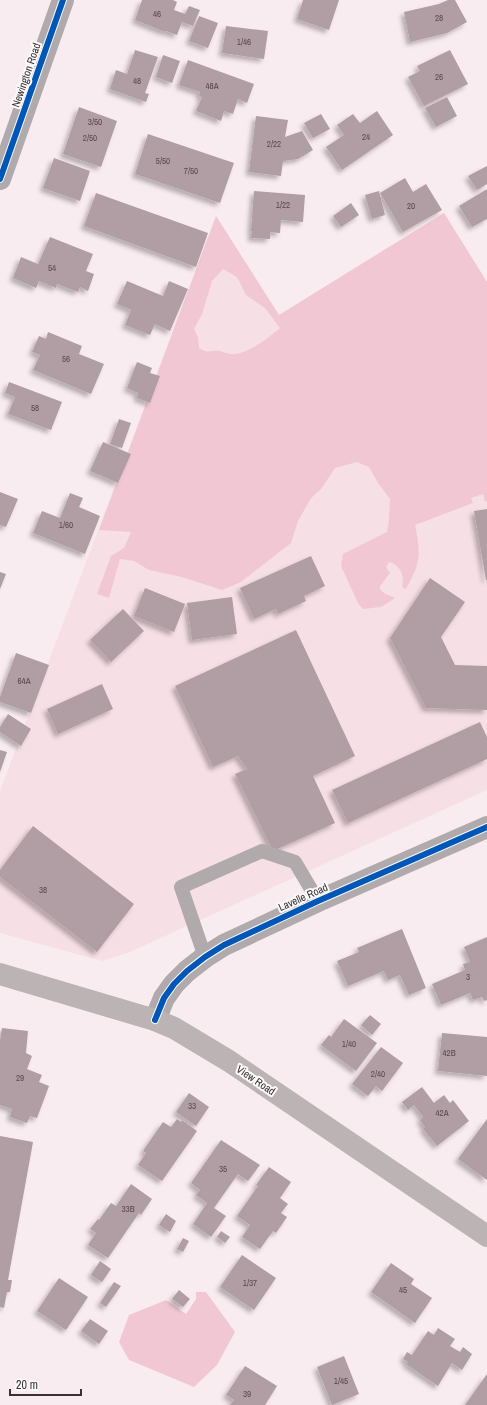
<svg xmlns="http://www.w3.org/2000/svg" width="487" height="1405" viewBox="0 0 487 1405" font-family="'Archivo Narrow',sans-serif">
<style>
.built{fill:#f6dfe5}
.green{fill:#f2c7d4;fill-rule:evenodd}
.building{fill:#b19da4;filter:url(#shadow)}
.lines{fill:none;stroke-linecap:round;stroke-linejoin:round}
.lane{stroke:#b0aaac;stroke-width:14}
.street{stroke:#b0aaac;stroke-width:22}
.secondary{stroke:#bbb3b4;stroke-width:22}
.cycleway-casing{stroke:#fbfbfb;stroke-width:8}
.cycleway{stroke:#0057b8;stroke-width:6}
.labels{text-anchor:middle;dominant-baseline:central;stroke-width:4;stroke-linejoin:round;paint-order:stroke}
.number-label{font-size:9px;fill:#584a4e}
.street-label{font-size:11px;fill:#3a2f32;stroke:#fbfbfb}
</style>
<defs>
<filter id="shadow"><feDropShadow dx="-3.5" dy="3.5" stdDeviation="2" flood-color="#0004"/></filter>
</defs>
<rect width="100%" height="100%" fill="#f9ecf0"/>
<path class="built" d="M444,213L487,282V790L130,952L102,961L0,933V791L216,216L279,315Z"/>
<path class="green" d="M444,213L487,282V501L485,502L483,494L471,498L473,503L415,525C421,555 421,563 405,590L402,586C405,577 400,564 389,562L386,567L390,573L380,586V589C385,596 389,594 395,598L381,607L363,609L358,603L341,566L343,554L387,532L389,520L390,499L378,483L369,467L357,462L335,468L321,489L311,498L298,521L291,543L241,582L222,590L182,577L149,570L134,561L120,559L109,598L97,594L111,556L124,548L131,532L99,530L216,216L279,315ZM223,269L237,277L246,295L265,308L280,328C268,338 246,356 230,354C226,353 223,352 220,351C211,350 208,354 199,348L198,337L194,329L202,314L212,281Z
M196,1292H206L235,1332L217,1365L194,1387L129,1360L119,1342L129,1315L166,1300L186,1314L196,1299Z"/>
<path class="building" d="M142,0H173L177,2L174,10L185,14L189,6L200,10L193,26L182,22L177,35L166,31L165,32L135,20Z
M303,0H339L329,30L297,19Z
M448,0H455L467,22L447,33L410,42L404,12L439,4Z
M199,16L218,23L208,48L189,41Z
M226,26L268,31L264,59L222,53Z
M135,50L158,57L145,93L149,94L146,102L110,89L116,70L127,74Z
M450,50L468,84L424,106L408,77L420,71L417,66Z
M163,55L180,61L172,83L156,77Z
M188,60L254,84L247,103L238,99L233,114L224,111L221,121L196,111L202,97L199,96L200,92L179,85Z
M447,97L457,116L436,127L425,108Z
M79,107L117,121L101,167L63,154Z
M377,111L393,135L342,170L326,147L344,135L337,125L353,114L360,123Z
M321,114L330,129L313,138L304,123Z
M256,116L288,120L285,137L302,131L313,150L298,159L283,161L281,176L249,172Z
M148,134L234,163L220,203L135,174Z
M54,158L90,171L80,201L43,188Z
M487,166V184L477,190L468,176Z
M405,178L413,192L426,184L442,210L403,232L380,193Z
M487,189V219L472,227L459,206Z
M254,191L305,195L303,222L281,220L280,233L270,232V239L251,238L252,231H251Z
M379,191L385,215L372,219L365,195Z
M96,193L208,233L196,267L84,226Z
M351,203L359,215L341,227L333,216Z
M50,237L93,254L86,271L94,274L88,291L80,287L78,292L57,284L56,288L39,281L36,288L13,278L21,257L38,264Z
M127,281L163,296L169,281L188,289L170,331L155,324L150,335L125,325L131,310L117,304Z
M48,332L82,346L79,354L104,364L91,394L33,370L40,355L32,352L39,336L46,339Z
M137,362L152,368L150,373L160,376L150,403L137,398L138,393L127,388Z
M9,382L62,402L51,430L8,414L15,397L5,393Z
M119,419L131,423L122,448L110,444Z
M103,442L131,454L118,483L90,471Z
M0,492L18,499L6,527L0,525Z
M70,493L83,498L79,507L100,516L85,554L33,533L42,511L60,518Z
M487,509V580H486L474,511Z
M311,556L325,586L304,596L306,601L278,614L276,609L254,619L240,588Z
M0,572L6,574L0,589Z
M430,578L465,602L441,637L455,665L487,666V710L426,708L390,638Z
M145,588L185,604L174,632L134,616Z
M232,597L237,634L192,640L187,603Z
M123,609L144,631L111,662L90,640Z
M296,630L355,756L313,776L335,823L273,851L235,774L247,769L238,756L213,767L175,686Z
M16,653L49,665L31,713L0,702V697Z
M102,684L113,709L58,734L47,709Z
M8,714L31,729L21,746L0,732V727Z
M480,722L487,737V759L348,823L332,790Z
M0,750L7,752L0,772Z
M33,826L134,904L97,952L0,877V870Z
M402,929L426,988L409,995L400,975L388,980L384,971L348,986L337,961L359,952L357,948Z
M487,937V1000L484,1001L482,997L473,1000L470,993L441,1005L432,984L465,970L463,964L470,962L464,947Z
M370,1015L381,1024L372,1035L361,1025Z
M344,1019L377,1043L356,1071L321,1045L329,1035L331,1037Z
M2,1028L28,1031L26,1053L32,1056L27,1069L42,1075L39,1082L49,1086L37,1118L30,1116L27,1123L10,1117L12,1109L0,1105V1041Z
M442,1033L487,1037V1076L438,1071Z
M381,1047L403,1063L382,1091L376,1086L368,1096L352,1084Z
M422,1087L434,1103L444,1095L450,1103L453,1100L469,1121L437,1146L423,1129L425,1127L420,1120L423,1117L414,1105L408,1110L402,1102Z
M189,1093L209,1107L196,1126L176,1112Z
M177,1119L181,1122L182,1120L197,1131L162,1181L138,1165L146,1153L143,1151L163,1122L171,1127Z
M487,1119V1180L458,1159Z
M0,1136L33,1142L8,1280H12L10,1292H7L4,1308L0,1307Z
M221,1140L260,1165L248,1181L238,1174L214,1208L226,1216L211,1237L193,1224L207,1203L196,1195L200,1190L191,1183Z
M269,1167L291,1182L280,1198L288,1204L281,1213L287,1217L276,1233L273,1231L260,1249L242,1237L250,1225L237,1216L258,1186L256,1185Z
M131,1184L152,1199L141,1215L139,1213L108,1258L88,1245L96,1233L90,1229L98,1219L99,1220L111,1203L116,1206Z
M166,1214L176,1221L170,1232L159,1225Z
M221,1231L230,1237L225,1243L217,1237Z
M183,1238L189,1241L183,1252L177,1249Z
M242,1255L276,1278L254,1310L220,1287Z
M100,1261L111,1269L102,1282L91,1275Z
M391,1263L414,1279L411,1284L432,1298L415,1323L371,1292Z
M59,1278L88,1297L66,1330L37,1311Z
M114,1282L121,1286L106,1307L100,1303Z
M179,1290L190,1299L183,1307L172,1299Z
M90,1319L108,1331L99,1344L81,1331Z
M438,1328L455,1339L450,1346L460,1352L463,1347L472,1354L462,1370L452,1363L438,1386L406,1364L408,1362L403,1359L407,1352L412,1355L428,1331L434,1335Z
M344,1356L359,1394L332,1405L317,1367Z
M245,1366L277,1386L265,1405H230L234,1400L226,1395Z
M487,1374V1405H465Z"/>
<g class="lines">
<path class="lane" d="M205,957L181,887L262,851L295,862L318,901"/>
<path class="street" d="M0,179L63,0
M155,1020L164,998L174,984L187,971L205,957L224,945L318,901L487,827"/>
<path class="secondary" d="M0,974L155,1020L174,1028L229,1061L487,1236"/>
<g class="cycleway-casing">
<path id="cycleway" d="M0,179L63,0
M155,1020L164,998L174,984L187,971L205,957L224,945L318,901L487,827"/>
</g>
<use href="#cycleway" class="cycleway"/>
</g>
<g class="labels">
<g class="number-label">
<text x="157" y="14">46</text>
<text x="439" y="18">28</text>
<text x="244" y="42">1/46</text>
<text x="439" y="77">26</text>
<text x="137" y="81">48</text>
<text x="212" y="86">48A</text>
<text x="95" y="122">3/50</text>
<text x="366" y="137">24</text>
<text x="90" y="138">2/50</text>
<text x="274" y="144">2/22</text>
<text x="163" y="161">5/50</text>
<text x="191" y="171">7/50</text>
<text x="283" y="205">1/22</text>
<text x="411" y="206">20</text>
<text x="52" y="268">54</text>
<text x="66" y="359">56</text>
<text x="35" y="408">58</text>
<text x="66" y="525">1/60</text>
<text x="24" y="681">64A</text>
<text x="43" y="890">38</text>
<text x="468" y="977">3</text>
<text x="349" y="1044">1/40</text>
<text x="449" y="1053">42B</text>
<text x="378" y="1074">2/40</text>
<text x="20" y="1078">29</text>
<text x="192" y="1106">33</text>
<text x="442" y="1113">42A</text>
<text x="223" y="1169">35</text>
<text x="128" y="1209">33B</text>
<text x="250" y="1283">1/37</text>
<text x="403" y="1290">45</text>
<text x="341" y="1381">1/45</text>
<text x="247" y="1394">39</text>
</g>
<g class="street-label">
<text transform="translate(26 75) rotate(-71)">Newington Road</text>
<text transform="translate(303 897) rotate(-24)">Lavelle Road</text>
<text transform="translate(256 1080) rotate(34)">View Road</text>
</g>
</g>
<path d="M10 1389v6h71v-6" fill="none" stroke="#3a2f32" stroke-width="2"/>
<text x="16" y="1389" font-size="12" fill="#3a2f32" stroke="#fbfbfb" stroke-width="3" paint-order="stroke">20 m</text>
</svg>
